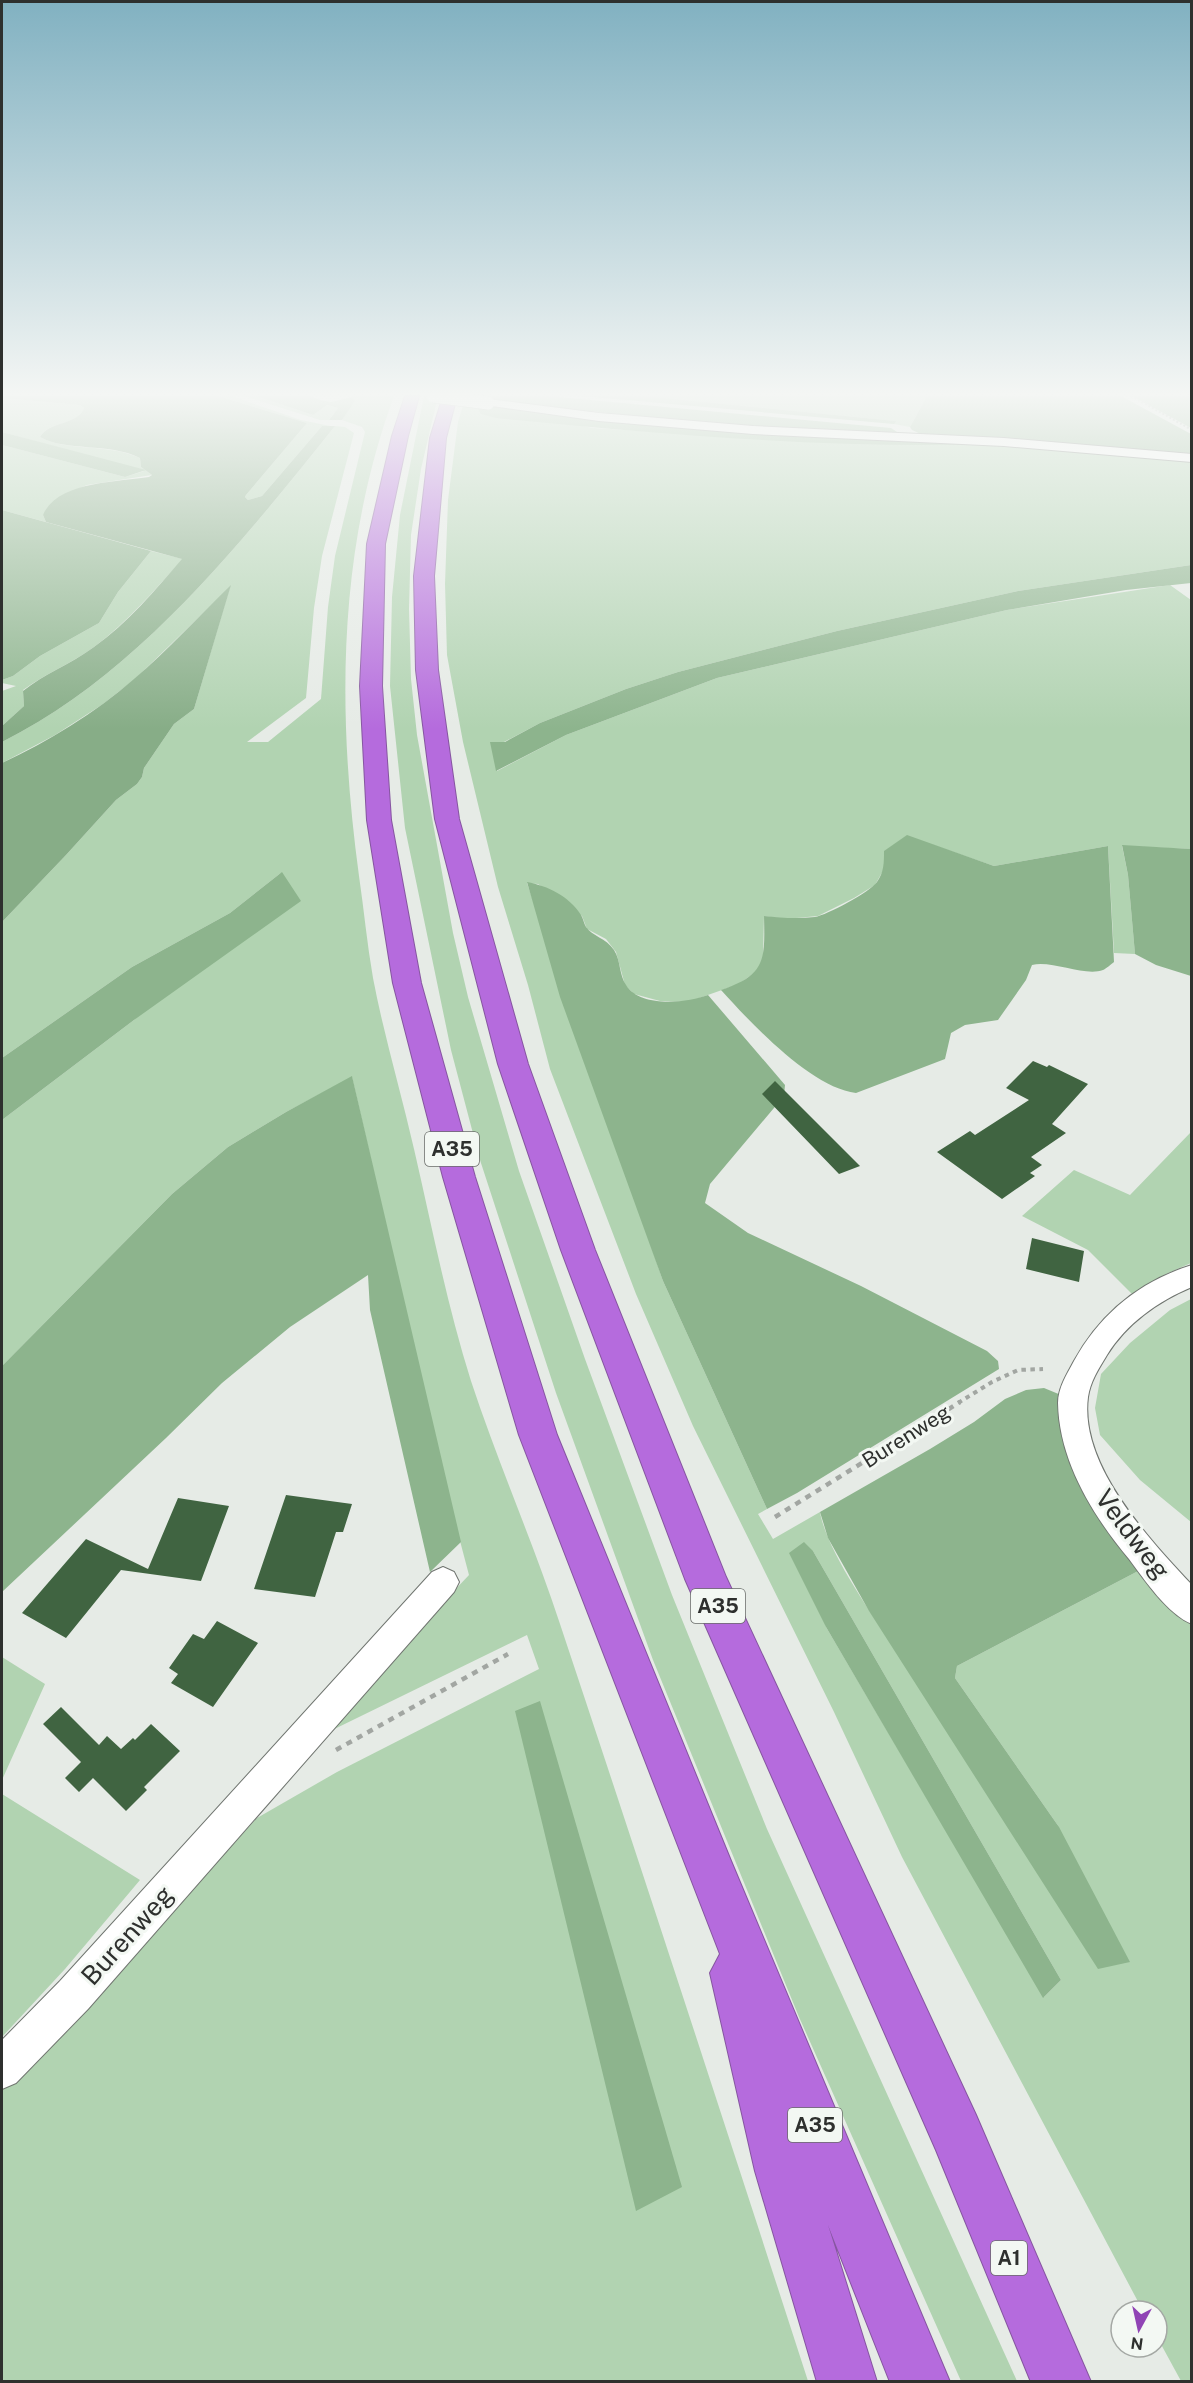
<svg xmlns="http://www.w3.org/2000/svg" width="1193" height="2383" viewBox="0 0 1193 2383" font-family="'Public Sans',sans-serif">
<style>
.green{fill:#b1d3b1;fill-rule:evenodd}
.forest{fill:#8db48d}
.water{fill:#87ad87}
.building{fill:#406441}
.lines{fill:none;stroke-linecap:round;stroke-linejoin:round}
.minor-casing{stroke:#707570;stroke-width:2}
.motorway-casing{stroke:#8656a0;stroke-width:2}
.path-far2{stroke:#a2a6a2;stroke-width:2;stroke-dasharray:2 2;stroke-linecap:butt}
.path-far1{stroke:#a2a6a2;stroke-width:4;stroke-dasharray:4.5 4.5;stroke-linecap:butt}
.path{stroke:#a2a6a2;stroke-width:4.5;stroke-dasharray:6 6;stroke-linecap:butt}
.minor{fill:#fff;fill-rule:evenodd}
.motorway{fill:#b56bdd;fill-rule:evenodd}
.minor-bridge-casing{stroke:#707570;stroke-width:14;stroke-linecap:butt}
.minor-bridge{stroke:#fff;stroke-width:13}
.labels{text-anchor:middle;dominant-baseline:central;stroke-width:6;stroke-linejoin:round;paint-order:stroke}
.shield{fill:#f3f8f3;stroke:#696c69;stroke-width:1.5}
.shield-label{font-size:20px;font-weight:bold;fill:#2e302e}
.street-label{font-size:21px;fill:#2e302e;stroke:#f3f8f3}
.near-street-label{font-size:26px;fill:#2e302e;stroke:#f3f8f3}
</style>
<rect width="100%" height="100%" fill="#e6ebe6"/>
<path class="green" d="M218,396H231L301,420L330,426H322L262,496L248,500L245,497L246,495L307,423Z
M244,396H256L313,415L327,405L338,408L329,420H320Z
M356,396H394C337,552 337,713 359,876C364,910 367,944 373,978C384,1036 401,1092 414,1149C432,1227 447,1305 471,1381C498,1463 533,1542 560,1624C644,1876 726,2128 808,2381H2V2087L40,2055L257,1818L337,1772L539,1669L527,1635L314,1739L469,1575L450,1503L352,1077L286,1112L228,1147L172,1194L2,1366V1120L134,1020L282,872L230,913L132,967L2,1058V922L66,855L116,800L137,784L142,777L144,768L174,724L194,709L230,587L135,679L103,704L55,735L2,763V742C137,675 242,542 335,426L345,427L354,433L322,556L314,608L306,698L247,742H268L321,699L328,607L335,556L365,432L362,427L342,420L354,401L352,397Z
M424,396H438L421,469L411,535L409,609L411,679L417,735L453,933L468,997L519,1171L585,1359L672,1595L767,1829L1017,2381H961L799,2017L653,1660L556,1393L480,1160L451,1050L405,828L390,686L392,597L400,515Z
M644,396H927L910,427L894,424L895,421Z
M2,398L80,405L84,408C79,425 48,421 40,437C66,452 108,443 140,458L141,467L152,475L87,485L61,496L43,515L46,522L2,510V445L125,477L144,471L2,432Z
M464,402L593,428L807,441L995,444L1191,461V565L1018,591L837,631L678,672L626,689L540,723L504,742H491L497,771L566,735L717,678L1007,610L1170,585L1191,600V849L1122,846L1128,875L1135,954L1114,953L1108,846L994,866L907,836L885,851L884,869L875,885L854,898L818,916L785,919L764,916L763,958L758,970L739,984L688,1002L660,1001L634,994L625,985L616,952L606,939L587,929L582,916L538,884L527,883L663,1281L767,1509L758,1514L773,1539L820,1512C826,1548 869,1611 891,1642L1059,1827L955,1678L957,1666L1142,1569L1191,1625V2381H1181L1157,2337V2311H1143L902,1857L834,1712L693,1426L636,1294L550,1069L528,985L498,887L463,742L447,655L445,584L448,500L458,422ZM813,1551L1061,1980L1044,1997L826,1627Z
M151,551L183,559C154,590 128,622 94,647C72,663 45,674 23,690L24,706L2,726V691L16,686L2,683V680L13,676L40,656L99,623L118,592Z
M1191,1132V1263L1166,1274L1133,1295L1088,1250L1022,1216L1074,1170L1130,1195Z
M1191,1299V1522L1140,1480L1100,1435L1095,1408L1101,1374L1130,1343L1170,1310Z
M2,1657L45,1684L2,1780Z
M2,1794L140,1880L65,1969L2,2037Z"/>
<path class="forest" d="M478,396H548L891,428L897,432L894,434C755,428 615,416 477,397Z
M582,396H644L896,421L894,424Z
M927,396H1121L1191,434V455L1012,439L925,436L912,430L910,427Z
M1132,396H1191V428Z
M480,404L578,416L995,444C829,449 661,434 496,418L481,414L478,409Z
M2,432L146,470L125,477L2,445Z
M2,510L151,551L118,592L99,623L40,656L13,676L2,680Z
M1191,565V583L1126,590L1007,610L717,678L566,735L496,771L490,742H505L540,723L626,689L678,672L837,631L1018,591Z
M907,835L994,866L1108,846L1114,962C1111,964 1106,969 1103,970C1085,977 1052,960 1032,965L1026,980L998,1020L965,1025L951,1033L945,1059L856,1093C811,1088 751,1023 721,990C766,975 765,960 764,916C781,918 798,919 815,917C827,915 870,892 877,882C884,872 884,863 884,851Z
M1122,845L1191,849V976L1156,965L1135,954L1128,875Z
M282,872L301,901L134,1020L2,1120V1058L132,967L230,913Z
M527,882C548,886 569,896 581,915C583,918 584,924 586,927C592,936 606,938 614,950C621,961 619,975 626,985C640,1008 687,1003 708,995L785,1085L784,1096L710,1184L705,1203L748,1233L861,1286L987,1351L998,1361L999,1369L797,1493L767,1509L663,1281L560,997Z
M352,1076L461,1542L430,1572L370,1310L368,1275L290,1327L222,1383L166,1438L2,1592V1366L172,1194L228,1147L286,1112Z
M1044,1388L1061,1395C1055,1464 1104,1517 1142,1569L957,1666L955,1678L1059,1827L1130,1962L1098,1969L869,1611L828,1538L820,1512L930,1449L974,1422L1005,1399L1026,1390Z
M804,1542L813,1551L1061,1980L1043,1998L826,1627L789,1553Z
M540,1701L682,2187L636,2211L515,1711Z"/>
<path class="water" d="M2,396H218L307,423L246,495L245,497L248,500L262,496L322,426H335C242,542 137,675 2,742V726L24,706L23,691C44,674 71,664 94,647C128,623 155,590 182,559L46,522L43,515C57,481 119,482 149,477L152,475L141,467L140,458C108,442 66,452 40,437C49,421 78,425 84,408L80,405L2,398Z
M256,396H311L320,400L331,402L352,397L355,401L342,420H329L338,408L327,405L313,415Z
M231,585L194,709L174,724L144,768L142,777L137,784L116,800L66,855L2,922V763C49,741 95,713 134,679C168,650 199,616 231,585Z"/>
<path class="building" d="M1033,1061L1047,1067L1049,1065L1088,1084L1052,1124L1066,1133L1031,1157L1042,1165L1030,1173L1035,1176L1002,1199L937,1152L970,1131L975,1135L1029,1100L1006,1088Z
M775,1081L860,1166L839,1174L762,1094Z
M1032,1238L1084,1251L1079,1282L1026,1269Z
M286,1495L352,1504L343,1532H336L315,1597L254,1589Z
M178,1498L229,1506L201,1581L121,1570L66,1638L22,1613L86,1539L148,1569Z
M217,1621L258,1643L213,1707L171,1683L178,1674L169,1668L193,1634L204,1639Z
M61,1707L99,1745L107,1736L121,1749L133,1738L135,1740L151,1724L180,1751L144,1787L147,1790L126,1811L93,1778L79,1792L65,1778L81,1762L43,1724Z"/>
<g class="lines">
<g class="minor-casing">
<path id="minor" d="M488,399L599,413L753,426L1004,438L1192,454V462L1004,446L753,434L599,421L484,405V401Z
M1192,1265V1287C1158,1301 1126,1324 1107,1355C1099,1368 1090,1382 1088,1397C1079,1465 1149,1539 1192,1585V1624C1168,1615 1144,1579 1129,1559C1093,1516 1059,1461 1058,1403C1058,1388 1067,1374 1074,1361C1100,1314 1140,1281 1192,1265Z
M443,1567L454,1572L459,1582L454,1592L88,2009L16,2083L2,2089V2040L60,1981L432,1572Z"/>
</g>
<g class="motorway-casing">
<path id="motorway" d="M405,396H419L408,436L385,544L382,686L391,820L421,983L475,1177L557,1435L731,1861L950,2382H890L828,2225L877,2382H817L755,2171L710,1973L720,1954L519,1435L443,1177L393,983L367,820L360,686L367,544L392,436Z
M443,396H457L446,438L434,576L438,670L459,819L528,1064L595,1250L726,1577L976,2115L1091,2382H1031L936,2150L685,1579L561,1250L498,1064L435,819L416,670L414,576L430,438Z"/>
</g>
<path class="path-far2" d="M1131,396L1192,430"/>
<path class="path-far1" d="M958,1403L992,1382L1018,1370L1043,1369"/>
<path class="path" d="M775,1517L960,1402
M336,1750L508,1654"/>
<use href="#minor" class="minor"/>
<use href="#motorway" class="motorway"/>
<g class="minor-bridge-casing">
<path id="minor-bridge" d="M433,396L488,403"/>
</g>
<use href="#minor-bridge" class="minor-bridge"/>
</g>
<linearGradient id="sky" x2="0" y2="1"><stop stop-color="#81b1c1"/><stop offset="0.54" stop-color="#f4f6f4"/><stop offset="1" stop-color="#f4f6f4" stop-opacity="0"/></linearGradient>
<rect width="1193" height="729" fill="url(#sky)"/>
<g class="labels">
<g class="shield">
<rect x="425" y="1132" width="54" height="34" rx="4.5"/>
<rect x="691" y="1589" width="54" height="34" rx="4.5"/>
<rect x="788" y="2108" width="54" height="34" rx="4.5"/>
<rect x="991" y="2241" width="36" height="34" rx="4.5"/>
</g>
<g class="shield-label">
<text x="452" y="1149">A35</text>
<text x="718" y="1606">A35</text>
<text x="815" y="2125">A35</text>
<text x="1009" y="2258">A1</text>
</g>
<g class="street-label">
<text transform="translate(906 1436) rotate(-32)">Burenweg</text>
</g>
<g class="near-street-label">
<text transform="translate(1133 1534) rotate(53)">Veldweg</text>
<text transform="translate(127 1935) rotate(-48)">Burenweg</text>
</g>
</g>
<rect width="1193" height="2383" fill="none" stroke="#2e302e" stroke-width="6"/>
<g transform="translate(1139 2329) rotate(188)"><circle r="28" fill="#f3f8f3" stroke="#a4a8a4" stroke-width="1.5"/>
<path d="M0-4.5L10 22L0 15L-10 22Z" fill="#9044b5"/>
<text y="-9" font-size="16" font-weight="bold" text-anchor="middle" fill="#2e302e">N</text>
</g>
</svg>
